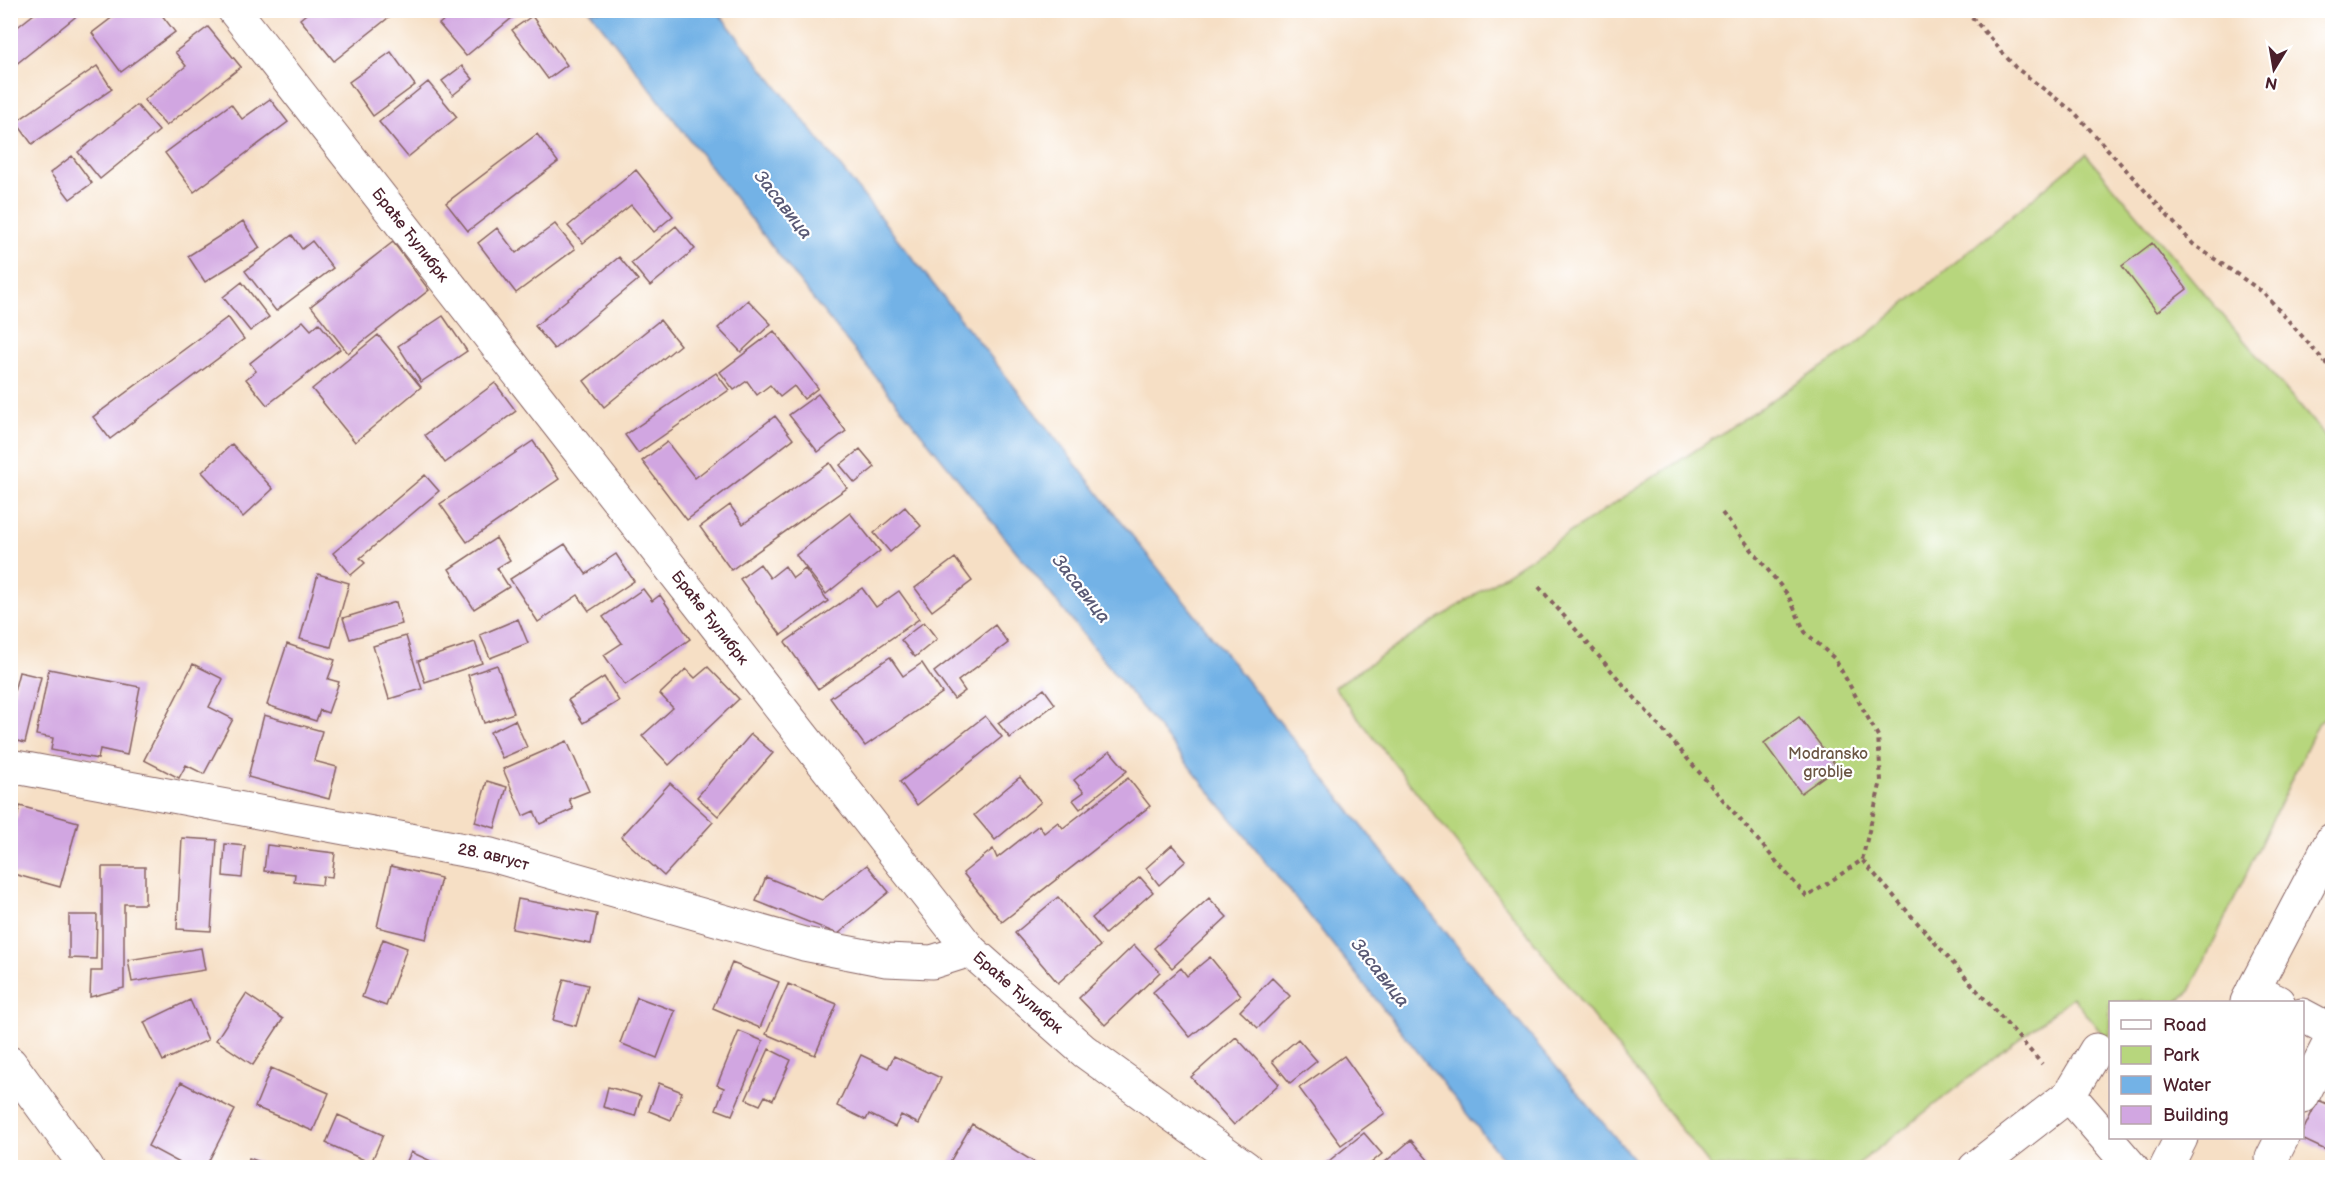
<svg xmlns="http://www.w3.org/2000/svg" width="2343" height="1178" viewBox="0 0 2343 1178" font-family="'Balsamiq Sans',sans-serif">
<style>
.green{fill:#b7d67d;stroke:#807a54;stroke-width:1.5}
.water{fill:#73b2e6;stroke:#5e6888;stroke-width:1.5}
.building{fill:#d1a6e1}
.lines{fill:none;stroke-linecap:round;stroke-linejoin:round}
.minor-casing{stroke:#866261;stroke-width:35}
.path{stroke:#866261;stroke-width:4;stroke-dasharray:4.5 4.5;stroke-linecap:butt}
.minor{stroke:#fff;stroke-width:33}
.labels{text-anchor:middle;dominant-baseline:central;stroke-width:4.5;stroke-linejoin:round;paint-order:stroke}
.street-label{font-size:16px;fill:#4a1f2b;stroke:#fff}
.park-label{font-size:16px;fill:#6b5644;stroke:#fff}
.water-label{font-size:18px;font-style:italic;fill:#5a5a76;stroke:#fff}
</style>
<rect width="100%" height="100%" fill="#fff"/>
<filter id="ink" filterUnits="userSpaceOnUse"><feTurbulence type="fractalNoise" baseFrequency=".0167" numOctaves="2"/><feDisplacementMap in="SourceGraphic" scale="12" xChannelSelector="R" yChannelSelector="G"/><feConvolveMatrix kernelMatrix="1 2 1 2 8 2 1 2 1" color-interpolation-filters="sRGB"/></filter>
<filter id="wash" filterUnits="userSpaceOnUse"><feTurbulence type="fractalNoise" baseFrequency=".008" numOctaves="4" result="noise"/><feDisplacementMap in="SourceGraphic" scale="24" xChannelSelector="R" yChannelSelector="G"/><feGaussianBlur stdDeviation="1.35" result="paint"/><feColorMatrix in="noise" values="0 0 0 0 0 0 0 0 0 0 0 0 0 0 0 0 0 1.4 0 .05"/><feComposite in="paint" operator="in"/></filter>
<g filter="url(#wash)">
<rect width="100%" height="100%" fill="#f6dfc5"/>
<path class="green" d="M2086,154L2332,444V712L2319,722L2190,991L2176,1002H2110V1044L2073,997L1854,1167H1711L1334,687L1853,347Z"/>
<path class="water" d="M590,11H717L1491,989L1640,1167H1509L1317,925L809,294Z"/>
<g id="blocks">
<path class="building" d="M39,10H84L10,69V33Z
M122,10H158L175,32L121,72L92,33Z
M311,10H343L345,14L349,10H398L334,61L300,19Z
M456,10H516L518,13L466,56L439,24Z
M532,16L567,65L548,79L512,30Z
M208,27L241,67L166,126L144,100L186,66L175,52Z
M391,52L415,85L373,116L349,82Z
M97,66L112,89L32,144L16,122Z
M462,66L473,79L453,95L442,81Z
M428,82L457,117L408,157L379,122Z
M270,99L288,122L194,192L165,153L231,104L242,119Z
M137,105L159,131L100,179L78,152Z
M537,134L558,162L468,231L446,203Z
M72,156L92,183L70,199L50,173Z
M636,170L673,216L654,232L631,205L583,243L568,226Z
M243,221L260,248L205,282L188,256Z
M555,224L575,249L516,293L478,243L497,228L516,253Z
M676,226L695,249L650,286L631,263Z
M292,235L302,249L312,241L333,268L276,311L245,271Z
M393,242L429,290L348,353L311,306Z
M2152,243L2187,289L2157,312L2122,266Z
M619,257L638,280L554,349L535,326Z
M242,282L269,317L250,331L223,297Z
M748,300L771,324L741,352L718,328Z
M443,316L467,351L421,382L398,346Z
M228,317L244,339L110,439L93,417Z
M660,320L680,345L604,407L584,381Z
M303,321L311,330L319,323L340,349L267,405L246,379L256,371L250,363Z
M774,331L818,388L804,399L794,386L780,397L770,385L757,395L747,381L734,390L720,372Z
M378,335L421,387L355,442L312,389Z
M716,373L729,390L638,453L625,435Z
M495,383L516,411L445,463L425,435Z
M818,394L846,431L818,452L789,415Z
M775,416L793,439L687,520L642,461L667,442L695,478Z
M533,441L559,479L467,542L440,504Z
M232,444L273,489L243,517L202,472Z
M860,449L875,467L855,483L840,465Z
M830,463L847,488L731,570L700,527L730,505L743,524Z
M425,475L439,491L360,558L365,563L351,575L333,553Z
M905,507L921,526L890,552L874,533Z
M850,513L880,551L826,594L796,555Z
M496,538L510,560L497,568L509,587L474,609L449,569Z
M565,544L586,574L616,554L634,581L589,611L578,595L538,622L510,579Z
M955,558L972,581L932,611L915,588Z
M760,564L770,578L785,566L793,578L805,569L828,601L781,635L740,579Z
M318,574L349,583L331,647L300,639Z
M862,588L876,607L899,591L919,619L818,689L785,642Z
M643,589L652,601L660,595L690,639L625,685L604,655L622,643L603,617Z
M396,602L402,624L350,639L343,618Z
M518,619L528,643L490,658L480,635Z
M924,622L937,639L915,657L901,640Z
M995,625L1008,643L958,681L965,691L954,699L934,672Z
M406,636L422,689L389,699L373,646Z
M475,642L482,663L425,682L418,661Z
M287,644L335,660L328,679L339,682L328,713L320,710L316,721L267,705Z
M890,657L903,676L922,663L942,693L865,746L830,698Z
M193,664L223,679L209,707L233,719L204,774L186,765L179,778L144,760Z
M497,665L514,713L484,723L468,675Z
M708,667L739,699L669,765L642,736L673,708L660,694L686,669L695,678Z
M49,669L140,687L127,755L100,749L98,759L51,750L53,738L36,735Z
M19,672L41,677L25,743L10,739V707Z
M604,677L619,701L583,723L568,700Z
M1044,689L1055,704L1010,738L998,723Z
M264,715L322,731L314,761L337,767L329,799L248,777Z
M985,716L1002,737L917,805L900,782Z
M1799,717L1837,767L1801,793L1764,743Z
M515,720L527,747L502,758L490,732Z
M751,734L773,753L718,816L697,797Z
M567,741L589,791L569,799L573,809L540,824L534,811L523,816L503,769Z
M1110,751L1127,771L1080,809L1073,800L1084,792L1074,780Z
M1020,777L1041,802L995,840L974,815Z
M1128,778L1150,806L1002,922L963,873L993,849L997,858L1039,825L1044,833L1058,822L1063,828Z
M487,781L507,787L495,828L475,822Z
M670,783L713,822L664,876L621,837Z
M20,806L78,822L60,887L10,873V816L17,818Z
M182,838L217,840L211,931L177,929Z
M225,844L245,846L242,878L223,876Z
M267,845L335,853L332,877L323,876L322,885L294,882L295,874L264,871Z
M1172,845L1186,861L1159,885L1146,868Z
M867,865L889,892L838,934L756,901L766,877L822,900Z
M391,866L441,878L426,939L377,927Z
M102,867H145V904H124V988L90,997L91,971H102Z
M1140,877L1153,892L1105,934L1092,918Z
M1058,897L1100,946L1058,983L1015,933Z
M1209,898L1227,917L1172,968L1154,948Z
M518,899L597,914L591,944L512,929Z
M69,915H97L96,959L69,958Z
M383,939L407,948L386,1006L362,997Z
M1134,945L1160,972L1105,1025L1079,998Z
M201,948L205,970L132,982L128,960Z
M1210,957L1241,995L1190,1037L1153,992L1181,968L1187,976Z
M732,963L779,982L760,1028L713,1008Z
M1272,978L1290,996L1258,1028L1240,1011Z
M564,979L588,985L576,1026L553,1020Z
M788,984L837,1004L815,1055L766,1034Z
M246,994L283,1019L253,1065L216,1040Z
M637,997L675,1011L657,1058L620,1043Z
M190,1000L208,1040L163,1061L144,1022Z
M739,1031L763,1041L732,1115L716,1109L724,1088L717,1085Z
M1236,1037L1279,1084L1234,1125L1191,1077Z
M1298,1039L1317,1061L1290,1083L1272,1061Z
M769,1049L791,1060L773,1100L765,1096L760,1105L746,1099Z
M861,1055L888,1068L894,1056L941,1078L919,1124L901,1115L895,1127L869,1114L866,1120L837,1106Z
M1344,1056L1385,1113L1341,1145L1299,1088Z
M271,1068L329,1093L313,1131L255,1107Z
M181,1082L235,1110L205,1168H189L148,1146Z
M659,1083L682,1092L671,1120L649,1111Z
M608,1087L641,1096L635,1116L603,1107Z
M2318,1100L2332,1106V1153L2302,1139V1133Z
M338,1115L383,1135L371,1163L326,1143Z
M972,1124L1044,1168H952L948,1165Z
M1364,1133L1382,1154L1365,1168H1320Z
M1411,1140L1435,1168H1378Z
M411,1152L446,1168H404Z
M249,1158L274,1167V1168H246Z"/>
</g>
</g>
<g filter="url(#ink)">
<use href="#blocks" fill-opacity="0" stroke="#866261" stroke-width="1.5"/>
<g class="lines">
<g class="minor-casing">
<g id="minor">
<path id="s1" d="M234,10L970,950L1084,1051L1246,1168"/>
<path id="s2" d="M10,766L491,855L804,944L886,960L932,962L970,950"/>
<path d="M2253,990L2278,1002"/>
<path d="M2247,1002L2332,840"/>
<path d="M2302,1015L2332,1031"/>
<path d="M10,1063L87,1168"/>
<path d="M2069,1095L2132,1168"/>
<path d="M2302,1097L2332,1038"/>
<path d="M2272,1158L2282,1138"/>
<path d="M1975,1168L2069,1095L2096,1050"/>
<path d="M2166,1168L2181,1138"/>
</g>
</g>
<path class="path" d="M1966,10L2015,67L2075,113L2193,244L2264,293L2332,370
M1722,513L1788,595L1805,632L1835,659L1878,736L1881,781L1862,860
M1539,587L1807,897L1862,860L2042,1064"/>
<use href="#minor" class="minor"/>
</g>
</g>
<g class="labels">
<g class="street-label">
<text stroke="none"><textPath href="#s1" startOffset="286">Браће Ћулибрк</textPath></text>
<text stroke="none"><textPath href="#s1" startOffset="772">Браће Ћулибрк</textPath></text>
<text stroke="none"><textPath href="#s2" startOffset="492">28. август</textPath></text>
<text stroke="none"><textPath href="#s1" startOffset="1258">Браће Ћулибрк</textPath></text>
</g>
<g class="park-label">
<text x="1828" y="754">Modransko<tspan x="1828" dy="18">groblje</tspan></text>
</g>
<g class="water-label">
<text transform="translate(783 205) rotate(52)">Засавица</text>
<text transform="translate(1081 589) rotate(52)">Засавица</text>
<text transform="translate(1380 973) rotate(52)">Засавица</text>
</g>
</g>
<rect width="2343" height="1178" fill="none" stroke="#fff" stroke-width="36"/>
<rect x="2109" y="1001" width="195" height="138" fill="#ffffff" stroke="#b7a5aa" stroke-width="1.5"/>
<rect x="2121" y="1020" width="30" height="9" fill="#ffffff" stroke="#b7a5aa" stroke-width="1.5"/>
<text x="2163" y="1031" font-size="18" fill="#4a1f2b">Road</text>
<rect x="2121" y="1046" width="30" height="18" fill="#b7d67d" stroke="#b7a5aa" stroke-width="1.5"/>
<text x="2163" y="1061" font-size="18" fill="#4a1f2b">Park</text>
<rect x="2121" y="1076" width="30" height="18" fill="#73b2e6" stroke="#b7a5aa" stroke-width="1.5"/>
<text x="2163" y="1091" font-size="18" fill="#4a1f2b">Water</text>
<rect x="2121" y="1106" width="30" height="18" fill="#d1a6e1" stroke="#b7a5aa" stroke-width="1.5"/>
<text x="2163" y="1121" font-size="18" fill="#4a1f2b">Building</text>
<g transform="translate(2274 69) rotate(191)" stroke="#ffffff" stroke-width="4.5" paint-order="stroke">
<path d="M0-4.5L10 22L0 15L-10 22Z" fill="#4a1f2b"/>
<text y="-9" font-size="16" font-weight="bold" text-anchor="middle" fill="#4a1f2b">N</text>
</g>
</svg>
